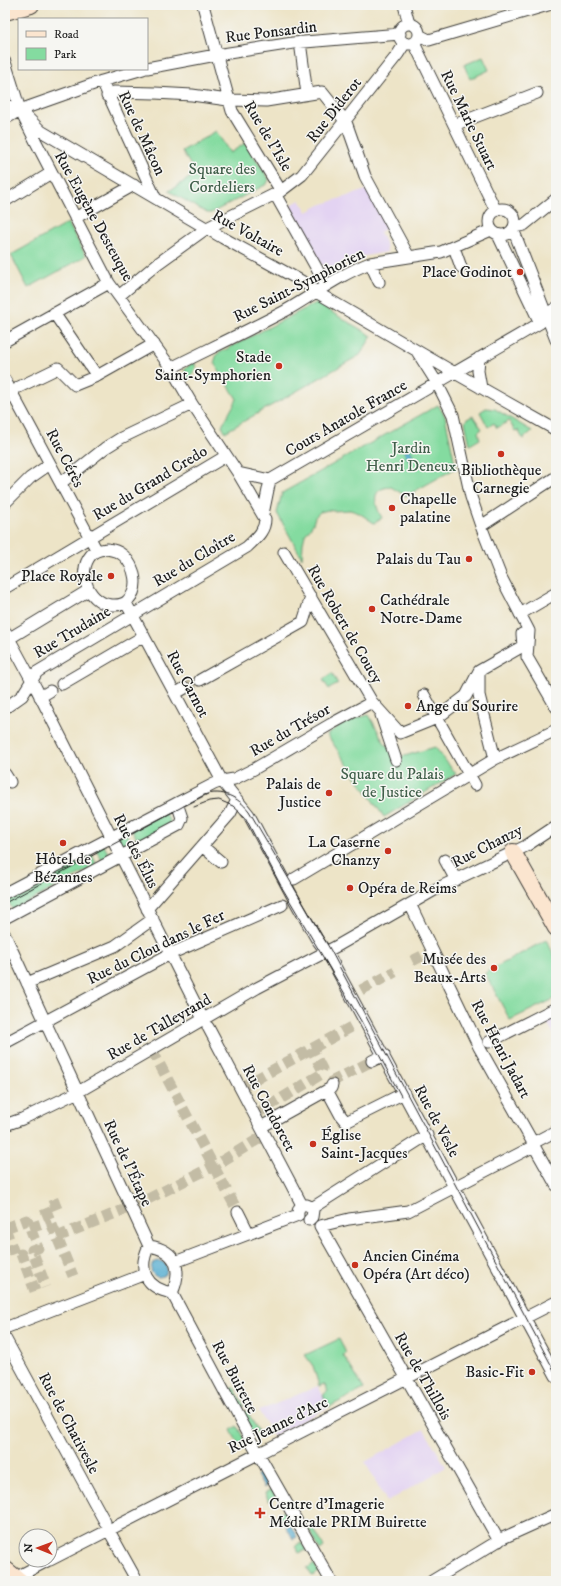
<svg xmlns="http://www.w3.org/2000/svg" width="561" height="1586" viewBox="0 0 561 1586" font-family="'IM FELL DW Pica',serif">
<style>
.built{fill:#e3d3f2}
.green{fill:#84dba0;stroke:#507c5e}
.water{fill:#53acd0;stroke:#386476}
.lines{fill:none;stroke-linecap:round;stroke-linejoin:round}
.street-tunnel{stroke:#c3bca5;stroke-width:11;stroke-dasharray:11 5.5;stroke-linecap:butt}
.street-casing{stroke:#3b3a36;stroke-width:13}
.secondary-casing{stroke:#3b3a36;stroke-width:18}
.street{stroke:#fff;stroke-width:11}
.secondary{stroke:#fbe5cf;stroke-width:16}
.tram{stroke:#1c1c1c;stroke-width:1}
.poi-dot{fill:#c8321e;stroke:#f6f6f2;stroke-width:1.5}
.labels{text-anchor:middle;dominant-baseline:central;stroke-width:3;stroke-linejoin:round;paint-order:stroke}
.street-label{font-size:16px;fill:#1c1c1c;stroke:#f6f6f2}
.park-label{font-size:16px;fill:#405f4a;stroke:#f6f6f2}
.poi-label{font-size:16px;fill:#1c1c1c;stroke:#f6f6f2;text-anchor:end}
</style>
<rect width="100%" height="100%" fill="#f6f6f2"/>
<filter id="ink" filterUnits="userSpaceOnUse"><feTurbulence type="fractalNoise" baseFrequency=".025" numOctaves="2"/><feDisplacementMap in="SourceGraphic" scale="8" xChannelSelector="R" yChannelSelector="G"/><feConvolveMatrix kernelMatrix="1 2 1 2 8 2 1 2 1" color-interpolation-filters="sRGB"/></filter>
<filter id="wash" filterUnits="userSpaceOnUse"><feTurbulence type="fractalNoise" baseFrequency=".012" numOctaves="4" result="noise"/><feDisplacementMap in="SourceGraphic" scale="16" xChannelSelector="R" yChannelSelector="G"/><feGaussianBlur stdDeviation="0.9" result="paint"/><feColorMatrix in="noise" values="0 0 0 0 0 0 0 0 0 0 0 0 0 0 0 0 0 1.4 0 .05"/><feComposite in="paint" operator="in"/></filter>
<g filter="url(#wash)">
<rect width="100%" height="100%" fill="#ede4c7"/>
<path class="built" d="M369,189L388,227L380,232L386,245L387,252L354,258L330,272L325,271L289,206L300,200L307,212L320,205Z
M556,1013V1038L545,1019Z
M318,1386L329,1407L273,1436L259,1411Z
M424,1429L446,1467L387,1502L365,1462Z"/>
<path class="green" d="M483,57L489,70L470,79L464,65Z
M216,131L230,153L244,144V141L269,179L267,184L211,213H207L169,191L196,174L182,151Z
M68,223L86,256L28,288L11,255Z
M316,303L372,336L360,355L225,432L222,426L237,399L214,363L217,354Z
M194,361L196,368L188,381L185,374V369Z
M438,405L445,416L456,468L406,496L391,487C369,488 375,505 382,518L374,523L359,513L350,510L333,511L328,510L320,512L315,517L313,524L305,535L303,543L302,558L277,513L282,493Z
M486,408L495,409L532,431L523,439L518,430L515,431L509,421L497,428L494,423L488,427L480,412Z
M473,416L482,429L478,432L480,439L470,445L465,422L467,419Z
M332,673L338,684L329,689L323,680Z
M369,715L384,742L398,758L435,747L456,774L384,817L327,735L341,724L340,722Z
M164,811L172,825L139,843L132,829Z
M125,832L133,845L122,851L115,837Z
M103,844L111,858L103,862L95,848Z
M90,851L97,865L13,910L5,896Z
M546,940L556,958V998L510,1020L485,973Z
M339,1339L346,1353L343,1355L364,1389L329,1407L323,1395L328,1391L324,1384L319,1386L313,1366L305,1355Z
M234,1387L244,1406L239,1409L228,1390Z
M247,1411L258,1431L252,1434L241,1414Z
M237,1426L245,1441L238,1444L231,1430Z
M272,1489L276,1497L269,1501L265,1493Z
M284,1511L289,1519L282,1523L278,1515Z
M313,1527L324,1547L320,1550L309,1529Z
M302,1542L306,1550L299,1553L295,1546Z
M314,1564L319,1572L312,1576L307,1568Z"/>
<path class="water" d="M407,449L410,450L414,457L413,459H408L405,454V451Z
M151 1269a8 8 0 1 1 16 0a8 8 0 1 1-16 0Z
M261,1472L268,1485L264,1488L257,1475Z
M290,1524L297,1537L293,1539L286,1526Z"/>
</g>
<g filter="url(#ink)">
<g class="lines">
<path class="street-tunnel" d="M185,688L200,680
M412,961L426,954
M361,990L395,972
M152,1050L238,1212
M332,1084L333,1081L372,1061
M240,1088L353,1026
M254,1115L320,1075L322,1069L311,1048
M60,1202L45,1208L73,1276
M5,1228L27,1220L38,1248L32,1250L46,1287
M5,1228L15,1256L21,1254L35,1291
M30,1228L51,1221
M57,1237L140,1203L214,1166L265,1135"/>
<g class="street-casing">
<path id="street" d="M203,5L232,111L281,191
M404,5L409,24
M399 34a10 10 0 1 1 20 0a10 10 0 1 1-20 0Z
M419,35L429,40L548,5
M300,42L307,94
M414,43L496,211
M5,62L20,110L36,142L109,283L171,368L192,404L238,473L265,519C265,532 255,539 247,547L37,672L22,696L5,708
M147,68L216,55L293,43L400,34
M102,81L155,197
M107,96L114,92L155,93L192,95L228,100L266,101L322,92L346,122L365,176L409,257
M5,105L20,110L41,131L223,238L305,283L316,292L455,373L556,430
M5,119L20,110L102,81L143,69
M454,125L537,93
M275,194L326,285
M5,201L51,173
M489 222a13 13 0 1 1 26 0a13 13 0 1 1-26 0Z
M75,218L134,185
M514,227L524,225L556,199
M513,229L556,340
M498,235L540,323
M456,253L461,267
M373,269L379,282
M120,295L157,264L207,228L281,191L302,175L398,54L405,43
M54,313L97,376
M5,341L109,283
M418,353L437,383L453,415L471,497L481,526L501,577L529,631L527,657L556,707
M479,358L478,371L481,388
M171,368C209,349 247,331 285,311C313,295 339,275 370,263L441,252L491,230
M5,380L97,551
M19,387L58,368L75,385L97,376L154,344
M238,473L270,480
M270,480L540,323L546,314L556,308
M61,483L105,448L121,438L192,404
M5,503L30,478L50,464
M263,514L270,480
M481,526L556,477
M107,549C113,550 119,551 124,556C135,567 140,588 128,600C125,604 119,605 114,605C91,606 75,574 91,555C95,550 101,550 107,549Z
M284,552L372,702L400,733L437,718L466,696L479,671L523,646L522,634L529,631
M5,588L226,456
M126,603L222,781L249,815L295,901L316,938L331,959L556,1376
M520,614L556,593
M5,631L36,688L203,1019
M5,641L89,590
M200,680L303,622L311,597
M62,684L144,636
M176,693L185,688
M424,695L475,785
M40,697L50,691
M381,715L396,760
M495,759L556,730
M5,774L10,782
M202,846L221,862
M445,860L456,880
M294,879L495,759L479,695V674
M5,893L177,803L214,784L222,781L234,779L254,769L331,724L372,702
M410,904L479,1047L533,1143
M147,909L230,814L237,800
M5,918L179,825L182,818L177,803
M5,935L149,1246
M27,983L115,946L153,919
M208,1027L302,1205
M489,1042L556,1008
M5,1043L170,954L282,905
M372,1061L384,1055
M327,1090L341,1116L346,1122L404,1093
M5,1125L22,1119L78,1092L257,988L337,946L438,888L526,846L556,826
M261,1127L331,1088L332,1085
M534,1146L556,1185
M312,1208L427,1135
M238,1212L249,1234
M320,1226L499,1541
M320,1226L349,1219L408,1211L534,1146L533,1143L556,1131
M149,1246C176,1250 183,1269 172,1293C146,1288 137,1270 149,1246Z
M175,1262L298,1215C297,1204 307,1201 313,1210L312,1217L309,1220
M172,1293L250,1439L331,1581
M5,1328L145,1274
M5,1338L105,1522
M108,1529L137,1581
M50,1560L556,1302
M15,1578L49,1560
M432,1581L503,1538L556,1514"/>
</g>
<g class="secondary-casing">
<path id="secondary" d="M5,12L31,5
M513,852L556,928
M5,1569L20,1581"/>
</g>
<use href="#street" class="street"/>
<use href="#secondary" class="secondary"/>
<path class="tram" d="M194,807L209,801L219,800L233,806L245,817L281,886L361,1021L401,1096
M5,903L204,795C222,789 238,797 249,811L330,949L556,1374"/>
</g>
</g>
<g class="poi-dot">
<circle cx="520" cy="272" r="4"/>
<circle cx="279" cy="366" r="4"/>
<circle cx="501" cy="454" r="4"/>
<circle cx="392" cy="508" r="4"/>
<circle cx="469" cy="559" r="4"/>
<circle cx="111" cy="576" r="4"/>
<circle cx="372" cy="609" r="4"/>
<circle cx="408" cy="706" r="4"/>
<circle cx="329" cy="793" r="4"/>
<circle cx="63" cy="843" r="4"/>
<circle cx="388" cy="851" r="4"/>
<circle cx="350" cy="888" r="4"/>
<circle cx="494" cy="968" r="4"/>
<circle cx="313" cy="1144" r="4"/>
<circle cx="355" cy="1265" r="4"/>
<circle cx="532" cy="1372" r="4"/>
<path d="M258 1507h4v4h4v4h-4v4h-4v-4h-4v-4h4z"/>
</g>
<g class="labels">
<g class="street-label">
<text transform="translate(271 32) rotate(-7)">Rue Ponsardin</text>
<text transform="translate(334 110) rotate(-52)">Rue Diderot</text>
<text transform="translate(469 120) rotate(64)">Rue Marie Stuart</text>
<text transform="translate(142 133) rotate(65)">Rue de Mâcon</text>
<text transform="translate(268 136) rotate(59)">Rue de l'Isle</text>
<text transform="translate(94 216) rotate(61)">Rue Eugène Desteuque</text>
<text transform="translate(248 233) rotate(29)">Rue Voltaire</text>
<text transform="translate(299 285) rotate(-27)">Rue Saint-Symphorien</text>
<text transform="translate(346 418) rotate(-30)">Cours Anatole France</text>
<text transform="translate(65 458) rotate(62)">Rue Cérès</text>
<text transform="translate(150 483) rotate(-31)">Rue du Grand Credo</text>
<text transform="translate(194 559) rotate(-31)">Rue du Cloître</text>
<text transform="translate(345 624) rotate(60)">Rue Robert de Coucy</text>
<text transform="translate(72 632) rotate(-31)">Rue Trudaine</text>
<text transform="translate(188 684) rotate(62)">Rue Carnot</text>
<text transform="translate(290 730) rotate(-30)">Rue du Trésor</text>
<text transform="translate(487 846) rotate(-27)">Rue Chanzy</text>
<text transform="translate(136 851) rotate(63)">Rue des Élus</text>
<text transform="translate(156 947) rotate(-26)">Rue du Clou dans le Fer</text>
<text transform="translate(159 1027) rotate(-30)">Rue de Talleyrand</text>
<text transform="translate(501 1049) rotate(62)">Rue Henri Jadart</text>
<text transform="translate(269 1108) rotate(62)">Rue Condorcet</text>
<text transform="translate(437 1121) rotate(62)">Rue de Vesle</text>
<text transform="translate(128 1163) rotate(65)">Rue de l'Étape</text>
<text transform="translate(423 1376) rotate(60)">Rue de Thillois</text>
<text transform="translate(235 1377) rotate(62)">Rue Buirette</text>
<text transform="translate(69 1423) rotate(62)">Rue de Chativesle</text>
<text transform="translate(278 1425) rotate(-26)">Rue Jeanne d'Arc</text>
</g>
<g class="park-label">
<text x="222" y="169">Square des<tspan x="222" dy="18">Cordeliers</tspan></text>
<text x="411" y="448">Jardin<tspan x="411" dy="18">Henri Deneux</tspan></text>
<text x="392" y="774">Square du Palais<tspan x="392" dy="18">de Justice</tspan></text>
</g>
<g class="poi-label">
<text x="512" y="272">Place Godinot</text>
<text x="271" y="357">Stade<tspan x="271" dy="18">Saint-Symphorien</tspan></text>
<text x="501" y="470" text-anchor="middle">Bibliothèque<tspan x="501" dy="18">Carnegie</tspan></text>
<text x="400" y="499" text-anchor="start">Chapelle<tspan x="400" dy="18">palatine</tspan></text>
<text x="461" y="559">Palais du Tau</text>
<text x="103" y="576">Place Royale</text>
<text x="380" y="600" text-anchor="start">Cathédrale<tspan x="380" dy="18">Notre-Dame</tspan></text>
<text x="416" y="706" text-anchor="start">Ange du Sourire</text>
<text x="321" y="784">Palais de<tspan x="321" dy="18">Justice</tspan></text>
<text x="380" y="842">La Caserne<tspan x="380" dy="18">Chanzy</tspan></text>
<text x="63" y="859" text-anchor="middle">Hôtel de<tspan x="63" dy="18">Bézannes</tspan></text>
<text x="358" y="888" text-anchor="start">Opéra de Reims</text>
<text x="486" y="959">Musée des<tspan x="486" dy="18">Beaux-Arts</tspan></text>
<text x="321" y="1135" text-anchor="start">Église<tspan x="321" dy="18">Saint-Jacques</tspan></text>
<text x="363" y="1256" text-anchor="start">Ancien Cinéma<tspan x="363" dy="18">Opéra (Art déco)</tspan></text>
<text x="524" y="1372">Basic-Fit</text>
<text x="269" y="1504" text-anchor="start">Centre d'Imagerie<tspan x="269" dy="18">Médicale PRIM Buirette</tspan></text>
</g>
</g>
<rect width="561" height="1586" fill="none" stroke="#f6f6f2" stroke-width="20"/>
<rect x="18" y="18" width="130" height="52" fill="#f6f6f2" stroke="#9f9f9c"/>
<rect x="26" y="31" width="20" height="6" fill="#fbe5cf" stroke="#9f9f9c"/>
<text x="54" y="38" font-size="12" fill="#1c1c1c">Road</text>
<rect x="26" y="48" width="20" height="12" fill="#84dba0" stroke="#9f9f9c"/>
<text x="54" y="58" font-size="12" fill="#1c1c1c">Park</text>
<g transform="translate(38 1548) rotate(271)"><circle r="19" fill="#f6f6f2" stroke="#9f9f9c"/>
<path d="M0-3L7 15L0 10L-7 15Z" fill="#c8321e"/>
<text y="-6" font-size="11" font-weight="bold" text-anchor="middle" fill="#1c1c1c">N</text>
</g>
</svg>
